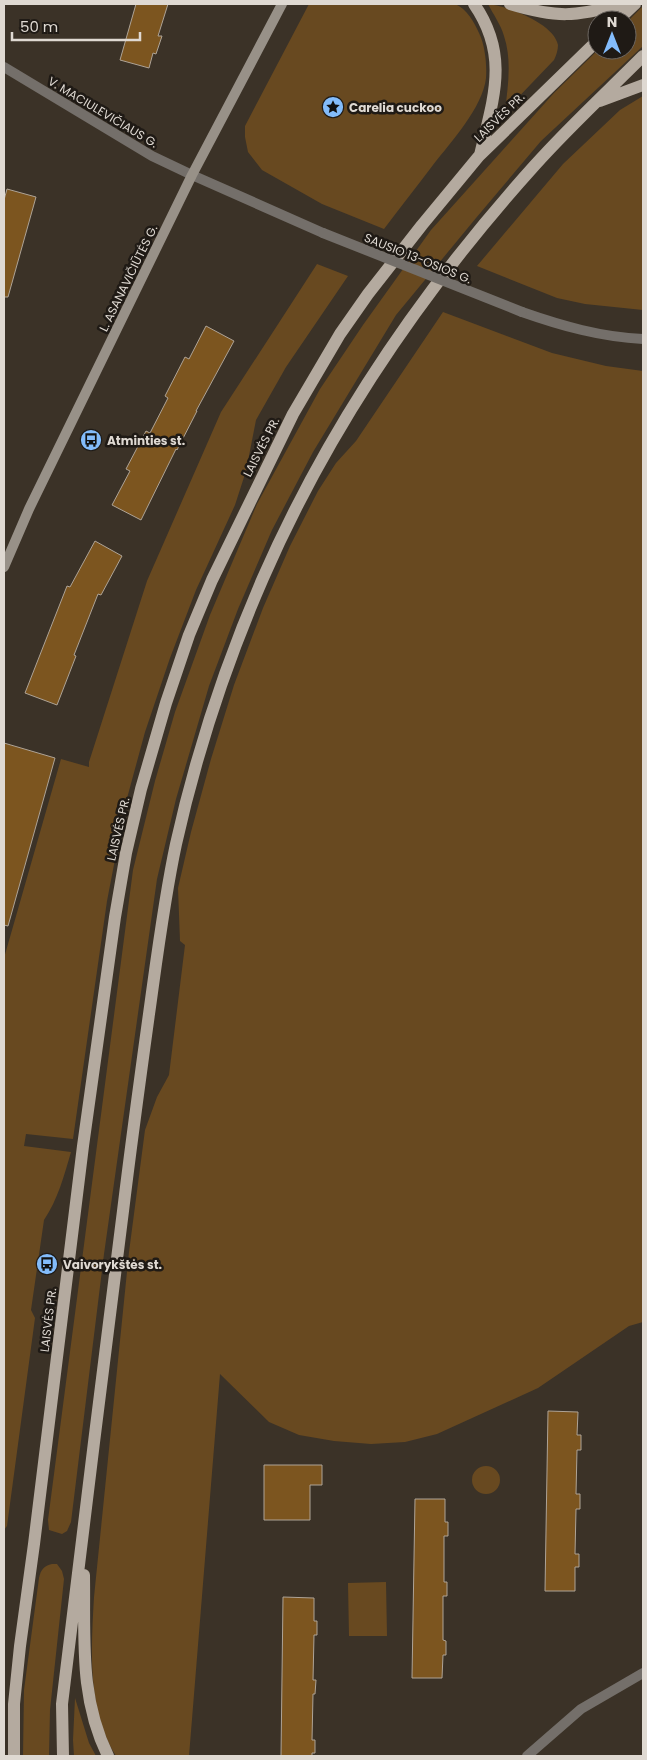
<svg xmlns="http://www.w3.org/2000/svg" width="647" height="1760" viewBox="0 0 647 1760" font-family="Poppins,sans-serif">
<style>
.green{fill:#684920}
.building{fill:#7c551f;stroke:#aea396}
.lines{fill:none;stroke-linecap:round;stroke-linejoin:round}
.minor{stroke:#746f6a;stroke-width:10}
.tertiary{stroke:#746f6a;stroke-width:10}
.secondary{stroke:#989188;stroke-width:10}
.primary{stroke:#b4aa9f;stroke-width:12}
.tertiary-bridge{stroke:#746f6a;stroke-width:10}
.labels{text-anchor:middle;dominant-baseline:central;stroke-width:5;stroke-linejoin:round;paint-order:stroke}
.poi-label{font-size:12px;font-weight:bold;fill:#dfd9d2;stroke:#1f1a15;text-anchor:start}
.street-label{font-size:12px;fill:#dfd9d2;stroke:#1f1a15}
</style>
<rect width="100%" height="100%" fill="#3b3227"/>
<path class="green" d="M309,4H455C467,9 474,22 479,33C485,45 487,64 486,78C483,107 451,142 433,165C417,186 400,208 384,229L322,204L262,170L248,152L245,137V126Z
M488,4C507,6 554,23 558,45C558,50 556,56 554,60L505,111C508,86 512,60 504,36C501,25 493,14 488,4Z
M643,6V46L541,141L476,218L396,315L313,452L272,530L238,609L209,686L176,799L157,879L104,1254L71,1522L67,1531L62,1534L49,1530L48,1520L133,870L155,781L175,712L210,615L257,504L320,389L363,325L431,230L554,93L598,50H627V22Z
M643,96V310L585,304L557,298L477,266L563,164L620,110Z
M317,264L348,276L286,367L256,420L246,471L235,505L196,590L170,658L145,732L126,802L107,901L73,1139L26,1134L24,1146L71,1152C64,1176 58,1199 44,1220L31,1310L35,1318L7,1526L4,1530V958L61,759L89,767V762L147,581L221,412Z
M443,312L552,353L606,366L643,371V1322L629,1326L538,1388L437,1434L405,1442L371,1444L334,1441L299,1435L269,1422L220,1374L189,1756H116C87,1709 91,1650 94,1597L129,1252L145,1130L157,1097L169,1075L185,945L180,941L178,888L191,832L211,759L234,685L263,608L290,546L318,491L336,463L356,441Z
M472 1480a14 14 0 1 1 28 0a14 14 0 1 1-28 0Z
M52,1564H57L62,1571L64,1579L50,1710L49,1756H23L24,1690L39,1578C41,1569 44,1566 52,1564Z
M386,1582L387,1636H349L348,1583Z
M75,1698L89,1743L96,1756H74L73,1740Z"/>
<path class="building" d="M136,4H168L158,36H162L156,54L153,53L149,68L120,60Z
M7,189L36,197L8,297H4V200Z
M206,326L234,341L196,411H197L177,450L176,449L141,520L112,505L130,471L126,469L146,431L150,433L168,398L165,396L185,357L189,359Z
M95,541L122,556L101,595L98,594L74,655L76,656L57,705L25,693L67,586L70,587Z
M4,743L55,758L8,926L4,925Z
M548,1411L578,1412L577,1435H581V1450H577L576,1494H580V1509H576L575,1554H579V1567H575V1591H545Z
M264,1465H322V1485H310V1520H264Z
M415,1499H445V1522H448V1536H444V1582H447V1596H443V1640L446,1641V1655H443L442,1678H412Z
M283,1597L314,1598V1621H317V1635H314L313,1680H316L315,1694H313L312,1740H315V1753H312V1756H281Z"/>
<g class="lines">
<path class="minor" d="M4,67L152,156L192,175"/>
<path class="tertiary" d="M192,175L323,233
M522,312C562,326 601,337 643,339
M527,1756L581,1709L643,1673"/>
<path class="secondary" d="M4,567L29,509L192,175L282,4"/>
<path class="primary" d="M474,4C510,56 493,99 480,155
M510,4C556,18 576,17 621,4
M618,20L635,4
M600,101L643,85
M84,1575C85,1639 79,1697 108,1756
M14,1756V1704L20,1646L34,1544L83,1146L115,917L126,853L141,789L166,703L189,635L212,580L293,414L340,334L368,294L422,225L479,156L597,41
M63,1756L62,1704C82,1540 102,1375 123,1211C131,1145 140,1079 149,1014C157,957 164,900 176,844C196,754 226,663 263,578C329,427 425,287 535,165C569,127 607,92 643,56"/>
<path class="tertiary-bridge" d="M323,233L522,312"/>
</g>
<defs>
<g id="sight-disc" transform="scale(1.125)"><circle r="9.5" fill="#83bcfb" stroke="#1f1a15"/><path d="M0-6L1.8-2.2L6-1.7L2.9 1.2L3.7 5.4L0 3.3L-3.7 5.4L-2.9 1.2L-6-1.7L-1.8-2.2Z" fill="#111"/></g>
<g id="bus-disc" transform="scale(1.125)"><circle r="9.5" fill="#83bcfb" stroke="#1f1a15"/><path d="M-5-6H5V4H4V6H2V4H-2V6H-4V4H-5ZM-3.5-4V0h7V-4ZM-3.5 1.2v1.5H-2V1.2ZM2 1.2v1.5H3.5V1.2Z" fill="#111"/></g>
</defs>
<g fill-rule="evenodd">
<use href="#sight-disc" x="333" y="107"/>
<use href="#bus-disc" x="91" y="440"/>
<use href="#bus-disc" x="47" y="1264"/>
</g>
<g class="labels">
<g class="poi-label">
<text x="349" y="107">Carelia cuckoo</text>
<text x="107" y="440">Atminties st.</text>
<text x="63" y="1264">Vaivorykštės st.</text>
</g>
<g class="street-label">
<text transform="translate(103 112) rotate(31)">V. MACIULEVIČIAUS G.</text>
<text transform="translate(499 117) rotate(-44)">LAISVĖS PR.</text>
<text transform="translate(418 258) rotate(22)">SAUSIO 13-OSIOS G.</text>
<text transform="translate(128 278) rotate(-64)">L. ASANAVIČIŪTĖS G.</text>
<text transform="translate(261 447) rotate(-63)">LAISVĖS PR.</text>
<text transform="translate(118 829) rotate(-77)">LAISVĖS PR.</text>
<text transform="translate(48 1320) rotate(-83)">LAISVĖS PR.</text>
</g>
</g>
<rect width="647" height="1760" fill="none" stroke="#dfd9d2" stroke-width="10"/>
<g transform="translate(612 35)"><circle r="24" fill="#1f1a15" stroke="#6c6661"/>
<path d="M0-4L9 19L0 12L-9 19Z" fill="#83bcfb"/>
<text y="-8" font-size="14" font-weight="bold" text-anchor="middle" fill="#dfd9d2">N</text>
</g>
<path d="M12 32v8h128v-8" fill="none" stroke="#dfd9d2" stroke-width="2.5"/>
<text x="20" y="32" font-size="15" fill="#dfd9d2" stroke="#1f1a15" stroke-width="4" paint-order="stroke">50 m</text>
</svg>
